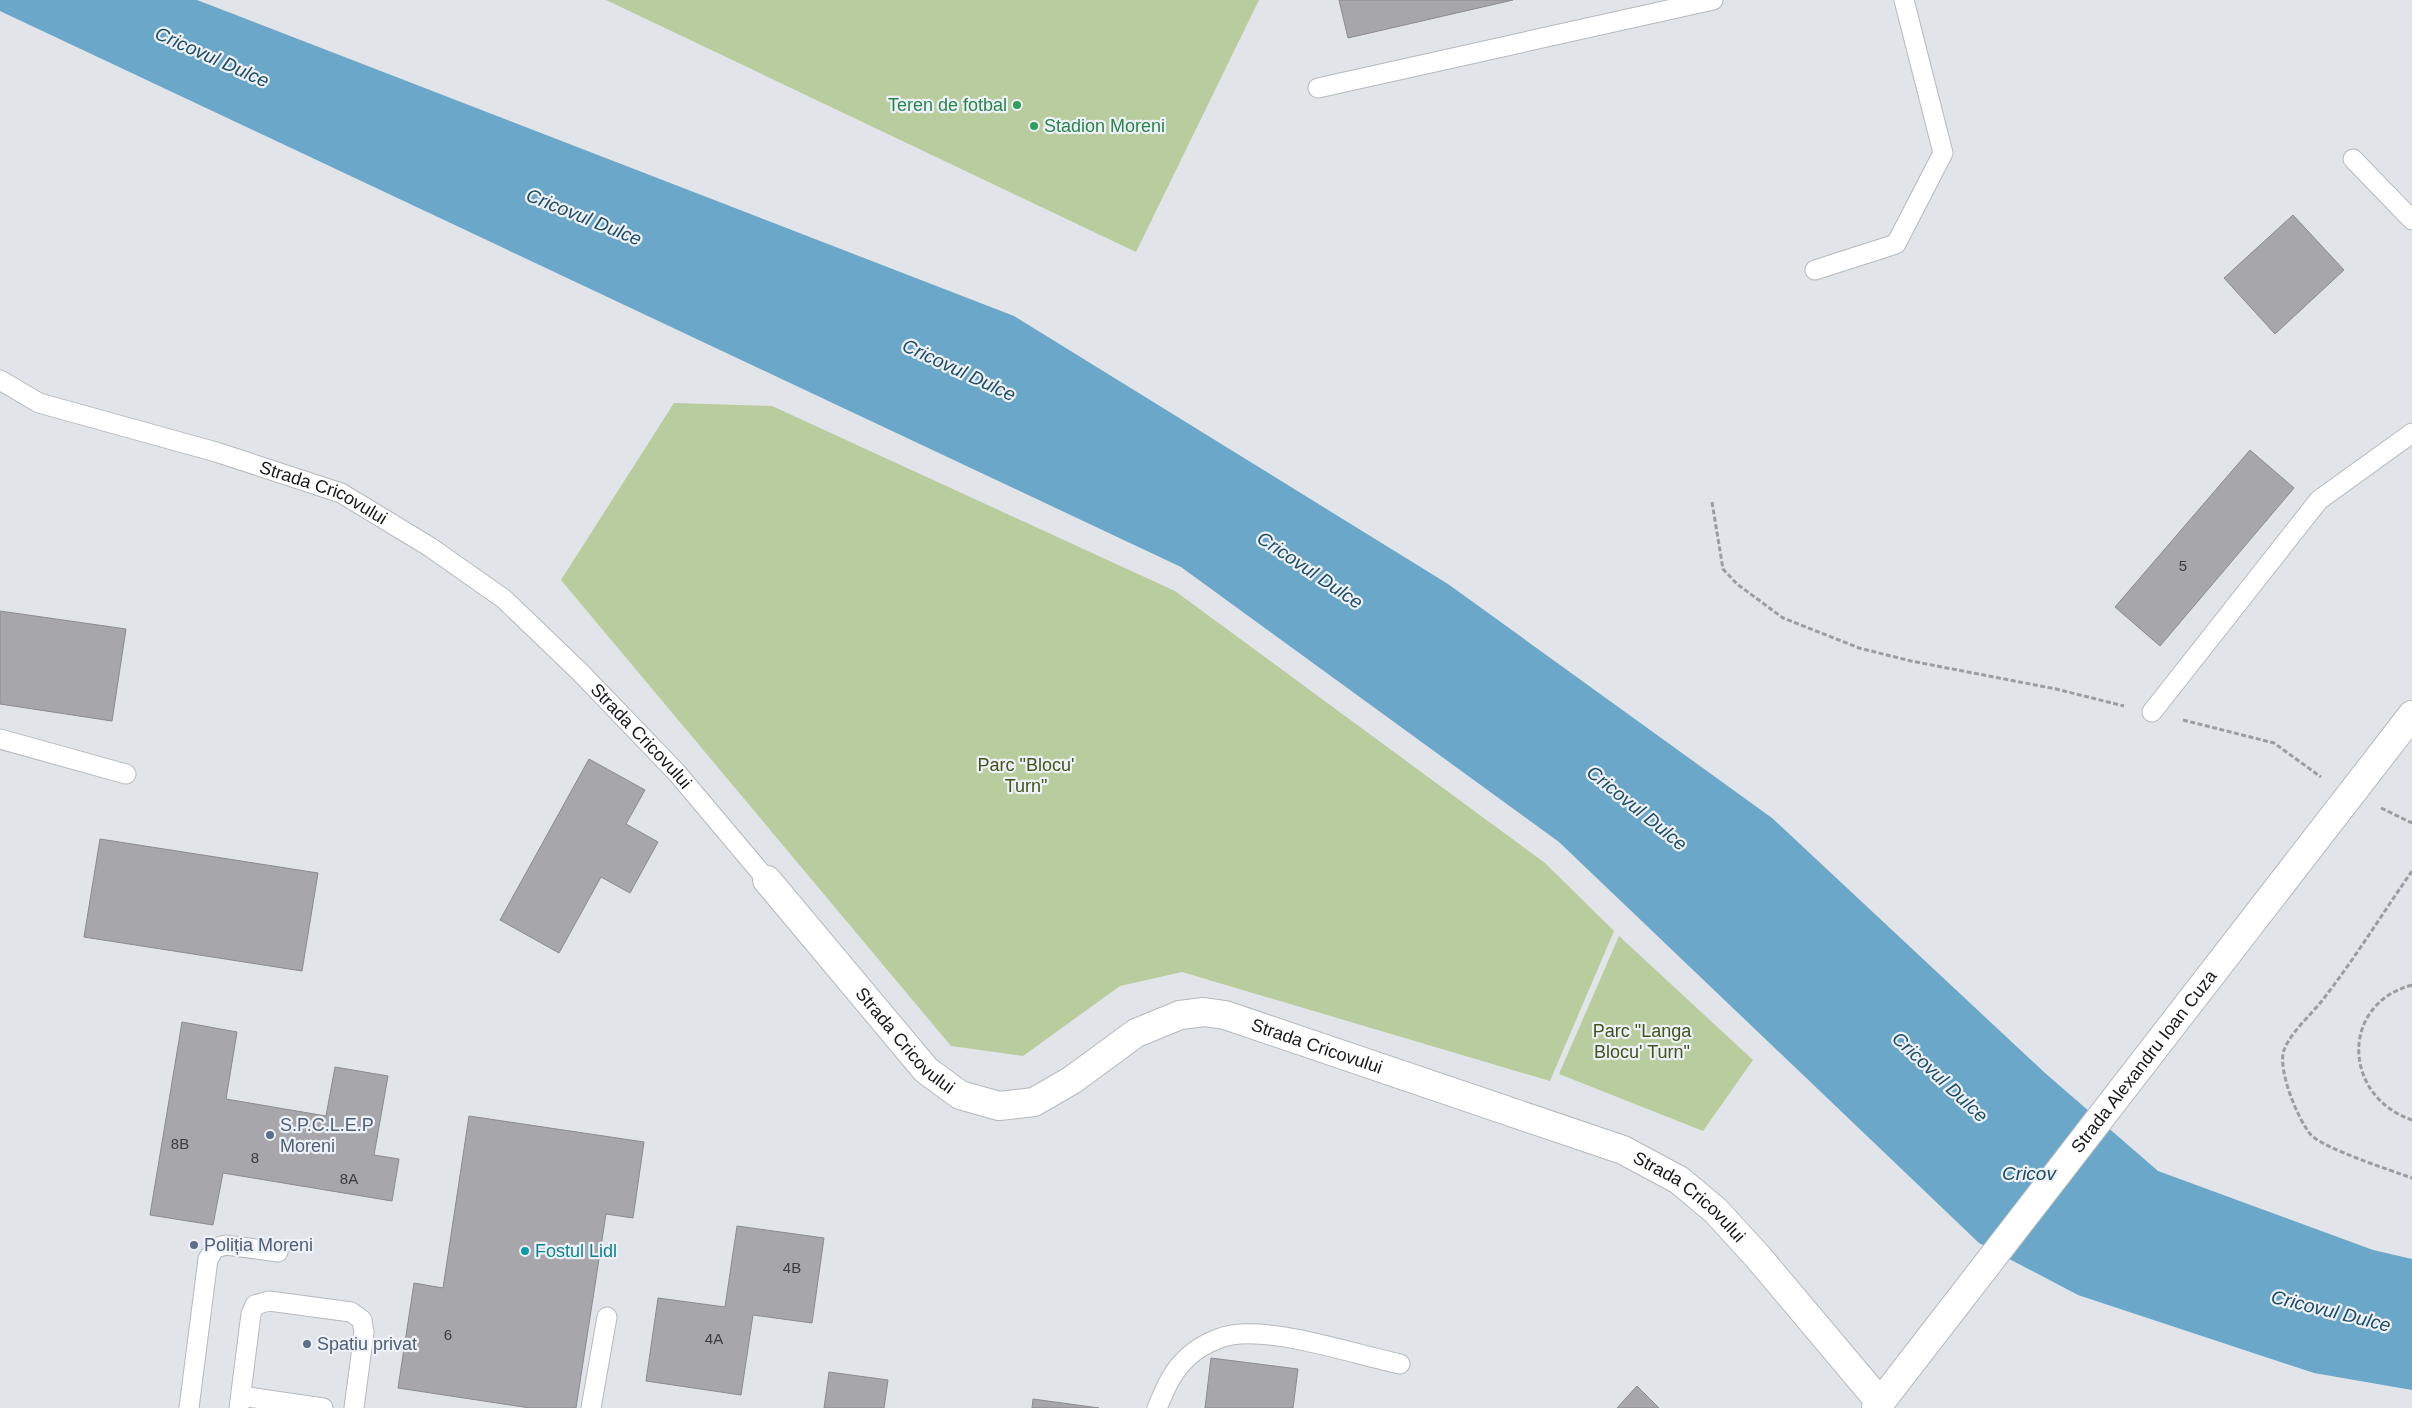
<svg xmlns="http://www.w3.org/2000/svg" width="2412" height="1408" viewBox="0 0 2412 1408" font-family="Helvetica,sans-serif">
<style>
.green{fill:#b9cc9e}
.water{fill:#6aa7c8}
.building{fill:#a7a6ab;stroke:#8b8a8f}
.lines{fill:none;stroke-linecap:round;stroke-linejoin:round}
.lane-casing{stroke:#b5b9be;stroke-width:21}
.street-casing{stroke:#b5b9be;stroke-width:30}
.secondary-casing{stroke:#b5b9be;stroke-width:30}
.path{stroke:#9b9da1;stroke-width:3;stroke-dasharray:5 2.5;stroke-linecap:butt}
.lane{stroke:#fff;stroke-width:19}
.street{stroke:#fff;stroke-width:28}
.secondary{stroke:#fff;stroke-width:28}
.leisure-dot{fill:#2e9e5b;stroke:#eef1f7;stroke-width:2}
.service-dot{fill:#5c6f8a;stroke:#eef1f7;stroke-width:2}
.culture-dot{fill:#0f9aa8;stroke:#eef1f7;stroke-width:2}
.labels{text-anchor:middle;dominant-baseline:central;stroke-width:4.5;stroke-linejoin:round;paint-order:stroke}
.number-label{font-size:15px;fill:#3b3c3e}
.leisure-label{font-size:18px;fill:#27864d;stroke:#eef1f7;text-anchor:end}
.street-label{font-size:18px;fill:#17181a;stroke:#eef1f7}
.park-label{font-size:18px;fill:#405519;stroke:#eef1f7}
.service-label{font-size:18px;fill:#4e5e75;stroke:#eef1f7;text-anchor:start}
.culture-label{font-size:18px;fill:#0d838f;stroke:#eef1f7;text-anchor:start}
.water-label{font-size:19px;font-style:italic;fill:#1c4d65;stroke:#eef1f7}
</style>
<rect width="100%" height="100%" fill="#e1e4e9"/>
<path class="green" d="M606,0H1259L1136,252Z
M674,403L772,406L1175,591L1545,863L1614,931L1550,1081L1182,972L1120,986L1023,1056L951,1046L561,580Z
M1619,936L1753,1060L1703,1131L1559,1074Z"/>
<path class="water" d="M0,0H197L1014,316L1448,584L1772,818L2045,1073L2158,1171L2373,1250L2412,1259V1390L2314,1373L2078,1295L1979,1243L1559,842L1181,567L0,11Z"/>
<path class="building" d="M1339,0H1513L1348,38Z
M2293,215L2344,270L2275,334L2224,278Z
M2250,450L2294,488L2160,646L2115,607Z
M0,611L126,629L112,721L0,704Z
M589,759L645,790L626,824L658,842L630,893L601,877L559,953L500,920Z
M100,839L318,873L302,971L84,937Z
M182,1022L237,1032L226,1099L326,1116L335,1067L388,1076L374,1155L399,1159L392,1201L223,1173L213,1225L150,1215Z
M469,1116L644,1142L633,1218L606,1214L576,1408H530L398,1388L414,1283L443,1288Z
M737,1226L824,1238L812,1323L753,1315L741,1395L646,1381L658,1298L725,1307Z
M1211,1358L1298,1369L1293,1408H1205Z
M829,1372L888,1380L884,1408H824Z
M1637,1386L1659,1408H1617Z
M1033,1399L1099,1408H1032Z"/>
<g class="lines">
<g class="lane-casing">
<g id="lane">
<path d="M1318,88L1713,0"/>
<path d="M2353,159L2412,220"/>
<path d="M1815,270L1896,244L1943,153L1904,0"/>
<path id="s1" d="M0,380L39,403L216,452L341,493L430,547L504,599L580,672L677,773L767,880"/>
<path d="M2152,712L2319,500L2412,433"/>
<path d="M0,739L126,774"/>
<path d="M241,1396L323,1408"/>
<path d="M189,1408L208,1259L215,1248L226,1245L278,1252"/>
<path d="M239,1408L251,1314L255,1305L269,1301L351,1312L362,1320L364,1332L354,1408"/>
<path d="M591,1408L607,1317"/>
<path d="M1157,1408C1164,1392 1171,1374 1183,1362C1196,1347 1220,1335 1240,1334C1286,1331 1354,1354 1400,1364"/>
</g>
</g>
<g class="street-casing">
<g id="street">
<path id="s2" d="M767,880L926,1070L960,1095L999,1106L1034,1102L1072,1080L1136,1033L1180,1015L1204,1012L1225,1015L1623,1150L1679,1180L1716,1211L1758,1257L1880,1402"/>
</g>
</g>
<g class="secondary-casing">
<g id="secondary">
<path id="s3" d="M1876,1408L2412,715"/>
</g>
</g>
<path class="path" d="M1712,502L1723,569L1737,584L1783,618L1859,648L1911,661L2056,689L2124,706
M2183,720L2274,743L2321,777
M2381,808L2412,823
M2412,871C2382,914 2354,960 2321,1002C2309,1017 2291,1032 2284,1050C2277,1069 2298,1120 2311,1135C2325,1149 2390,1170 2412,1178
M2412,985C2340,1004 2342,1096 2412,1120"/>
<use href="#lane" class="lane"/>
<use href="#street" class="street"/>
<use href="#secondary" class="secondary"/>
</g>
<g class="leisure-dot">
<circle cx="1017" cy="105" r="5"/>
<circle cx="1034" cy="126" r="5"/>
</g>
<g class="service-dot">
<circle cx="270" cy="1135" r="5"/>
<circle cx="194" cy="1245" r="5"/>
<circle cx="307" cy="1344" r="5"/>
</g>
<circle class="culture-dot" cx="525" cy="1251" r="5"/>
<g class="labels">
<g class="number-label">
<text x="2183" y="565">5</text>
<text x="180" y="1143">8B</text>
<text x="255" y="1157">8</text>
<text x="349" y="1178">8A</text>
<text x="792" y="1267">4B</text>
<text x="448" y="1334">6</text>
<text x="714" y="1338">4A</text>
</g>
<g class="leisure-label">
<text x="1007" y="105">Teren de fotbal</text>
<text x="1044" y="126" text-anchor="start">Stadion Moreni</text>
</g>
<g class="street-label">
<text stroke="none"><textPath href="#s1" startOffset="344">Strada Cricovului</textPath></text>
<text stroke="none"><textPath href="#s1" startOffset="749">Strada Cricovului</textPath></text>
<text stroke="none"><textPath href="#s2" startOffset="212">Strada Cricovului</textPath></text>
<text stroke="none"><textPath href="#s2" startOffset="679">Strada Cricovului</textPath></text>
<text stroke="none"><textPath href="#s3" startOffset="438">Strada Alexandru Ioan Cuza</textPath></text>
<text stroke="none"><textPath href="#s2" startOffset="1084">Strada Cricovului</textPath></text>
</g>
<g class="park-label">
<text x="1026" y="765">Parc "Blocu'<tspan x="1026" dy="21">Turn"</tspan></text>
<text x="1642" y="1031">Parc "Langa<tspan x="1642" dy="21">Blocu' Turn"</tspan></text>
</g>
<g class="service-label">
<text x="280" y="1125">S.P.C.L.E.P<tspan x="280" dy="21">Moreni</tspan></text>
<text x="204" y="1245">Poliția Moreni</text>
<text x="317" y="1344">Spatiu privat</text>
</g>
<g class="culture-label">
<text x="535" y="1251">Fostul Lidl</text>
</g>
<g class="water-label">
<text transform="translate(212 57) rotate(24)">Cricovul Dulce</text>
<text transform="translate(584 217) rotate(22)">Cricovul Dulce</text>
<text transform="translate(959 370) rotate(25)">Cricovul Dulce</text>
<text transform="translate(1310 570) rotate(34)">Cricovul Dulce</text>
<text transform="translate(1637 808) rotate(39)">Cricovul Dulce</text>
<text transform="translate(1940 1077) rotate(43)">Cricovul Dulce</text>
<text x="2029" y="1173">Cricov</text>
<text transform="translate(2331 1311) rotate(14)">Cricovul Dulce</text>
</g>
</g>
</svg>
